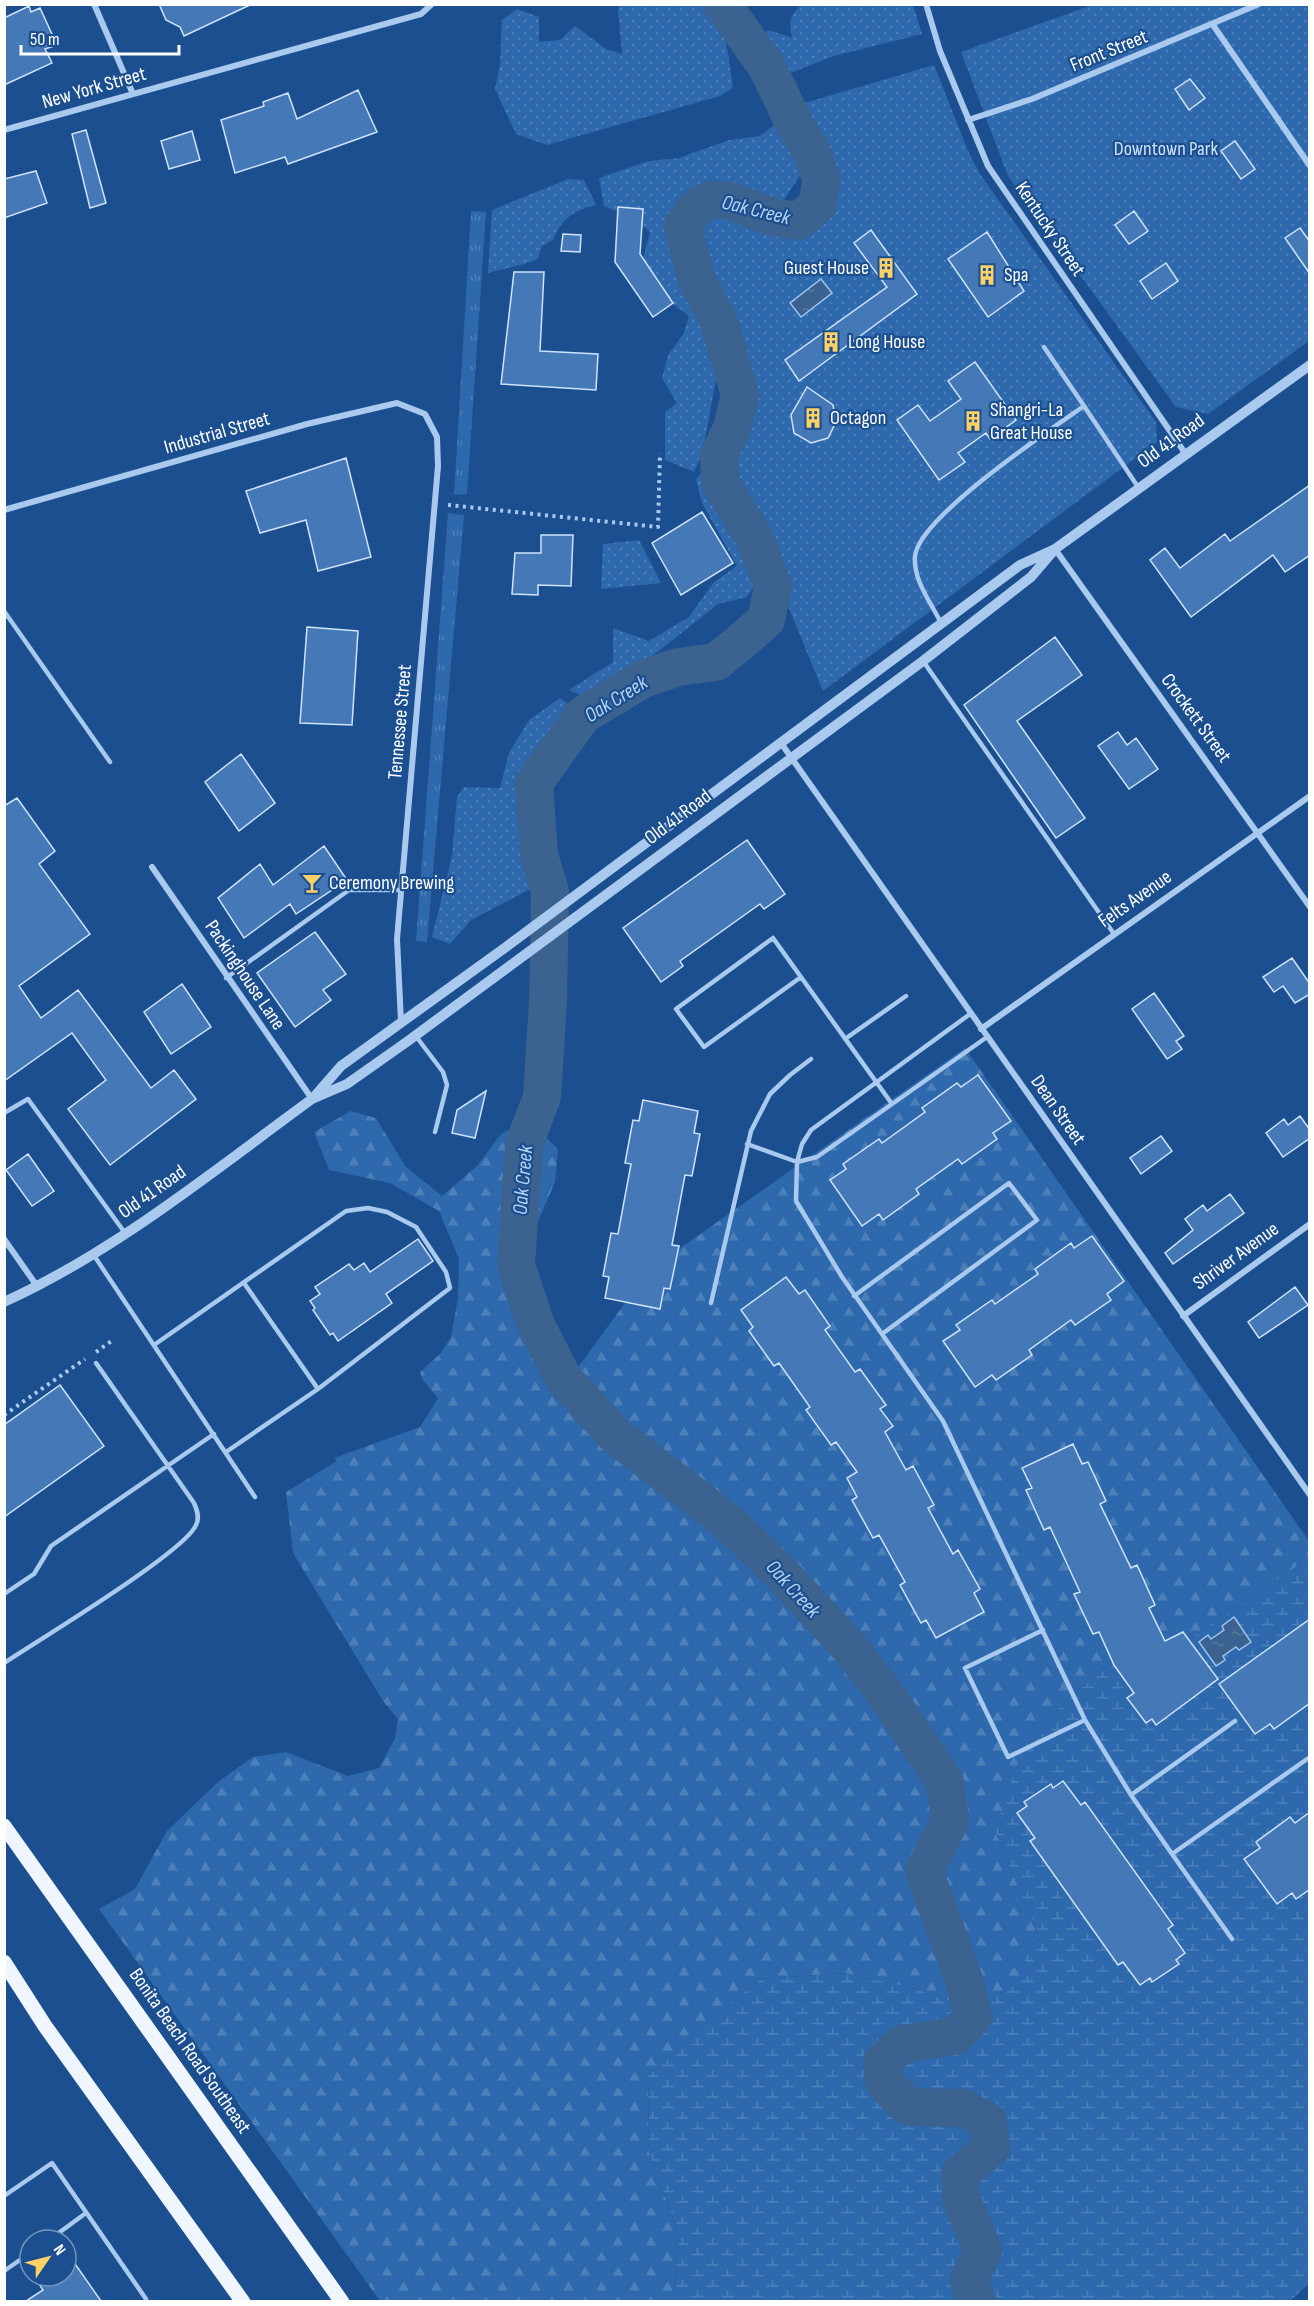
<svg xmlns="http://www.w3.org/2000/svg" width="1314" height="2306" viewBox="0 0 1314 2306" font-family="'Sofia Sans Condensed',sans-serif">
<style>
.grass{fill:url(#grass-tufts)}
.forest{fill:url(#forest-firs)}
.wetland{fill:url(#wetland-marsh)}
.park{fill:url(#park-dots)}
.water{fill:url(#water-ripples);stroke:#9cc4f0;stroke-width:1.5}
.lines{fill:none;stroke-linecap:round;stroke-linejoin:round}
.river{stroke:#3c6290;stroke-width:38}
.building{fill:#4478b7;stroke:#cfe3fa;stroke-width:1.5}
.path{stroke:#a9c9ee;stroke-width:4;stroke-dasharray:3 4.5;stroke-linecap:butt}
.service{stroke:#a9c9ee;stroke-width:4.5}
.minor{stroke:#a9c9ee;stroke-width:6}
.tertiary{stroke:#a9c9ee;stroke-width:10}
.primary{stroke:#f0f6ff;stroke-width:15}
.labels{text-anchor:middle;dominant-baseline:central;stroke-width:4.5;stroke-linejoin:round;paint-order:stroke}
.street-label{font-size:20px;fill:#fff;stroke:#1b4f8f}
.park-label{font-size:20px;fill:#cfe3fa;stroke:#1b4f8f}
.poi-label{font-size:20px;fill:#fff;stroke:#1b4f8f;text-anchor:start}
.water-label{font-size:21px;font-style:italic;fill:#b5d3f5;stroke:#1b4f8f}
</style>
<defs>
<pattern id="grass-tufts" width="24" height="20" patternUnits="userSpaceOnUse" patternTransform="scale(1.5)"><rect width="24" height="20" fill="#2e69ad"/><path d="M3 7l-1-3M5 7V3M7 7l1-3M15 17l-1-3M17 17v-4M19 17l1-3" fill="none" stroke="#4d80b9"/></pattern>
<pattern id="forest-firs" width="22" height="20" patternUnits="userSpaceOnUse" patternTransform="scale(1.5)"><rect width="22" height="20" fill="#2e69ad"/><path d="M5 1l3.5 6h-7zM16 11l3.5 6h-7z" fill="#4d80b9"/></pattern>
<pattern id="wetland-marsh" width="20" height="14" patternUnits="userSpaceOnUse" patternTransform="scale(1.5)"><rect width="20" height="14" fill="#2e69ad"/><path d="M1 5h8M5 5V1M11 12h8M15 12V8" fill="none" stroke="#4d80b9"/></pattern>
<pattern id="park-dots" width="8" height="8" patternUnits="userSpaceOnUse" patternTransform="scale(1.5)"><rect width="8" height="8" fill="#2e69ad"/><path d="M2 2h.1M6 6h.1" fill="none" stroke="#4d80b9" stroke-width="1.8" stroke-linecap="round"/></pattern>
<pattern id="water-ripples" width="26" height="14" patternUnits="userSpaceOnUse" patternTransform="scale(1.5)"><rect width="26" height="14" fill="#3c6290"/><path d="M2 4q2-2 4 0t4 0M15 11q2-2 4 0t4 0" fill="none" stroke="#597aa1"/></pattern>
</defs>
<rect width="100%" height="100%" fill="#1b4f8f"/>
<path class="grass" d="M471,211L486,212L467,494L454,495Z
M448,513L464,515L427,942L416,941Z"/>
<path class="forest" d="M965,1048L1309,1541V1558L1175,1649L1109,1665L1067,1700L1029,1742L995,1831L1036,1930L1016,1985L975,2009L913,1988L844,1973L761,1979L697,2030L648,2076L649,2152L679,2236L673,2301H380L99,1909L135,1889L167,1831L219,1781L253,1757L286,1752L348,1776L379,1768L395,1738L398,1719L383,1701L293,1553L286,1492L337,1461L334,1458L420,1427L438,1398L422,1379L420,1372L440,1354L451,1337L458,1298L459,1259L439,1211L390,1183L329,1170L314,1132L351,1111L376,1118L405,1166L442,1196L477,1166L501,1134L527,1120L558,1149L555,1182L522,1258L524,1297L549,1346L579,1366L649,1270Z"/>
<path class="wetland" d="M1309,1558L1310,2283L1290,2301H673L679,2236L649,2152L648,2076L697,2030L761,1979L844,1973L913,1988L975,2009L1016,1985L1036,1930L995,1831L1025,1741L1029,1742L1067,1700L1109,1665L1175,1649Z"/>
<path class="park" d="M620,5H710C727,27 729,61 733,88L720,96L547,145L516,134L495,89L500,65L502,20L517,9L539,17V42L560,40L575,26L606,49L622,54L618,10Z
M801,5H913L922,34L834,56L790,73L754,39L769,30L792,38C789,22 789,16 801,5Z
M1092,5H1309V341L1208,414L1176,407L1008,176L961,52Z
M934,65L968,151L980,174L1156,422L1157,442L823,691L757,531L724,482L731,448L749,391L725,314L701,273L688,226L698,214L713,204L723,205L767,221L799,227C806,221 818,213 823,205C839,178 805,129 791,107Z
M783,118L797,140L805,168L783,201L768,207L745,195L721,189L681,210V240L687,272L717,317L713,354L718,369L703,450L694,472L665,460V412L677,403L662,378L668,355L684,333L689,316L665,298L642,263L650,232L635,219L604,206L599,178L649,161L679,158L729,140L760,136Z
M568,179L584,180L596,205C573,211 562,218 553,240L542,246L538,259C521,267 505,267 488,273L492,210Z
M704,470L735,518L759,578L747,597L718,604L655,654L590,699L569,690L613,662V628L649,641L689,617L714,582L737,566L702,503L696,479Z
M639,540L661,583L601,589L603,544Z
M560,698L571,706C571,739 529,762 526,796C525,817 535,862 538,885L471,920L450,944L432,937L452,856L457,797L464,787L500,788L509,753L529,720Z"/>
<path class="water" d="M821,279L832,293L801,317L790,303Z
M1234,1617L1251,1642L1239,1650L1236,1647L1223,1656L1225,1660L1216,1666L1199,1642L1208,1635L1211,1639L1224,1630L1222,1626Z"/>
<g class="lines">
<path class="river" d="M722,4L767,67L795,125L813,154L821,179L818,204L799,221C790,220 780,219 771,216C733,205 708,180 683,227L696,278L719,322L740,395L732,428L719,455L720,482L754,537L773,586L766,620L743,640L716,662L678,667L643,679L583,715L534,783L539,855L550,891L548,1002L542,1097L524,1144L516,1265L536,1325L563,1378L616,1436L729,1523L781,1573L849,1647L882,1689L945,1782L950,1821L924,1871L964,1980L973,2017L955,2036L902,2044L882,2062L884,2082L908,2107L963,2108L988,2121L991,2148L960,2174L961,2198L983,2250L969,2280L977,2302"/>
</g>
<path class="building" d="M159,4H252L184,36L180,27L166,20Z
M29,6L31,12L40,8L57,45L45,49L52,63L4,85V18Z
M1190,79L1205,98L1189,110L1175,89Z
M358,90L377,132L288,164L285,157L235,173L221,120L264,106L263,102L288,93L297,119Z
M86,130L106,203L90,208L72,134Z
M192,131L200,160L169,169L161,141Z
M1235,141L1255,169L1241,179L1221,151Z
M36,171L47,203L4,218V179Z
M618,207L643,209L640,254L673,303L653,317L615,262Z
M1134,211L1148,231L1129,244L1115,225Z
M1300,228L1310,242V274L1285,238Z
M871,230L917,294L799,381L785,360L887,287L854,243Z
M987,232L1024,291L988,317L948,259Z
M563,234L581,235L580,252L561,251Z
M1166,263L1178,281L1152,299L1140,281Z
M514,272H544L540,351L598,354L596,390L501,384Z
M975,362L1016,420L990,439L986,433L958,453L965,462L939,480L897,420L918,405L930,421L961,399L948,381Z
M807,387L833,405L836,422L828,438L811,443L794,433L791,415Z
M346,458L371,557L318,571L306,520L260,533L246,491Z
M1310,485V555L1285,572L1273,555L1191,617L1150,560L1165,548L1180,568L1225,534L1230,541Z
M702,512L733,563L681,595L652,543Z
M541,535H573L571,586L538,585V595L512,594L515,553H541Z
M307,627L358,631L352,725L300,723Z
M1055,637L1082,675L1017,721L1085,818L1056,838L964,705Z
M1118,732L1127,745L1136,738L1158,769L1129,789L1098,746Z
M241,754L275,803L239,831L205,782Z
M17,798L55,851L39,864L90,934L19,986L41,1018L78,990L151,1088L174,1070L196,1099L110,1165L68,1109L106,1080L72,1033L4,1081V806Z
M747,840L785,894L764,909L760,904L680,961L683,966L661,982L623,928Z
M324,846L347,880L296,914L290,904L244,938L218,898L260,864L273,885Z
M315,932L346,974L323,990L331,1000L295,1027L257,973Z
M1292,958L1310,984V994L1295,1003L1283,986L1274,992L1263,977Z
M182,984L211,1027L171,1054L144,1012Z
M1154,993L1184,1036L1176,1041L1182,1049L1167,1059L1132,1009Z
M978,1075L1011,1121L993,1133L997,1139L962,1164L958,1159L916,1189L919,1194L883,1220L879,1214L862,1226L830,1180L846,1169L843,1164L879,1139L882,1143L925,1112L922,1108L957,1083L961,1087Z
M486,1091L475,1138L452,1133L457,1110Z
M643,1100L698,1111L694,1133L700,1134L692,1176L685,1175L672,1245L679,1246L670,1289L664,1288L660,1309L605,1298L609,1277L603,1276L611,1233L618,1234L631,1164L625,1163L633,1120L639,1121Z
M1300,1116L1310,1130V1138L1283,1157L1266,1133L1284,1119L1288,1125Z
M1161,1136L1172,1151L1141,1174L1130,1158Z
M28,1154L54,1191L32,1206L6,1170Z
M1230,1194L1244,1213L1173,1264L1165,1253L1193,1230L1185,1219L1203,1205L1207,1211Z
M1092,1236L1124,1281L1107,1294L1111,1300L1075,1325L1071,1320L1029,1350L1032,1355L996,1380L992,1375L975,1387L943,1341L960,1330L956,1325L992,1300L995,1304L1038,1274L1035,1269L1071,1243L1074,1248Z
M418,1239L433,1261L386,1294L392,1303L338,1341L333,1333L330,1335L313,1310L315,1308L310,1301L320,1294L315,1287L349,1264L354,1270L364,1263L370,1272Z
M786,1277L799,1294L805,1290L830,1326L825,1330L855,1372L860,1369L886,1405L880,1409L893,1426L885,1432L906,1470L913,1466L934,1505L928,1508L953,1554L958,1550L980,1589L974,1593L984,1612L936,1638L926,1620L921,1623L900,1585L905,1582L879,1535L873,1538L852,1500L857,1497L847,1478L857,1472L836,1442L831,1445L806,1410L810,1407L779,1363L774,1366L749,1331L753,1327L741,1310Z
M1295,1287L1308,1305L1259,1338L1248,1322Z
M60,1385L104,1446L4,1517V1425Z
M1073,1444L1082,1464L1088,1462L1106,1501L1100,1504L1131,1568L1137,1565L1155,1605L1149,1608L1165,1641L1183,1632L1218,1679L1156,1725L1152,1719L1146,1723L1127,1698L1134,1693L1114,1665L1099,1632L1093,1634L1074,1594L1080,1592L1050,1527L1044,1530L1026,1490L1032,1488L1022,1468Z
M1310,1619V1703L1274,1729L1270,1724L1255,1734L1219,1684Z
M1063,1781L1081,1805L1085,1802L1173,1925L1168,1929L1185,1953L1176,1960L1179,1964L1152,1982L1150,1978L1140,1985L1123,1962L1118,1965L1030,1841L1035,1838L1017,1813L1027,1806L1024,1802L1051,1784L1053,1788Z
M1310,1812V1889L1296,1899L1292,1893L1277,1904L1244,1859L1260,1848L1256,1842L1290,1817L1295,1823Z
M66,2251L101,2301H26L43,2290L34,2276H66Z"/>
<g class="lines">
<path class="path" d="M448,505L658,527L660,453
M96,1352L113,1340
M4,1415L85,1359"/>
<path class="service" d="M1044,347L1084,406
M4,611L110,762
M941,623C930,601 913,580 915,556C919,517 1050,430 1084,406L1138,487
M923,661L1114,934
M801,977L704,1047L676,1009L773,938L892,1104
M226,978L349,890H401
M970,1014L811,1130L802,1144L797,1162L796,1201L842,1277L943,1421L1085,1720L1131,1795L1172,1854L1310,1757
M415,1035L443,1072L447,1085L435,1132
M845,1039L906,996
M4,1113L28,1099L125,1233
M747,1144L797,1162L817,1157L987,1037
M93,1254L255,1497
M854,1296L1009,1183L1037,1220L882,1334
M711,1303L751,1131L770,1094L790,1075L811,1059
M154,1345L346,1211L368,1208L387,1212L416,1227L446,1272L450,1288L318,1389
M226,1452L318,1389L244,1283
M4,1594L34,1574L51,1546L214,1434
M1043,1630L965,1668L1008,1757L1085,1720
M4,1663C37,1641 185,1552 196,1525C200,1518 197,1510 194,1503L96,1363
M1131,1795L1235,1721
M1172,1854L1232,1939
M4,2196L52,2163L146,2299
M49,2240L86,2213
M4,2271L30,2253"/>
<path class="minor" d="M94,4L133,94
M926,4L940,51L988,166L1185,453
M1213,25L1310,166
M968,120L1032,99L1259,4
M4,130L421,14L432,4
M4,510L307,424L397,403L425,414L437,437L438,466L397,939L401,1022
M1055,549L1310,907
M781,743L1310,1495
M152,867L312,1099
M981,1029L1310,796
M4,1239L37,1286
M1183,1316L1310,1224"/>
<path class="tertiary" d="M314,1097L341,1066L506,947L1020,565L1055,549L1310,365
M4,1302C116,1251 213,1171 312,1099L347,1084L408,1041L923,661L1031,577L1055,549"/>
<path class="primary" d="M4,1826L342,2302
M4,1962L45,2026L243,2302"/>
</g>
<defs>
<g id="building-bare" transform="scale(1.62)"><path d="M-4-6H4V6H1V3H-1V6H-4ZM-2.5-4.3h1.7v1.8h-1.7ZM.8-4.3h1.7v1.8H.8ZM-2.5-1h1.7V.8h-1.7ZM.8-1h1.7V.8H.8Z" fill="#ffd166" stroke="#1b4f8f" stroke-width="2.5" paint-order="stroke"/></g>
<g id="bar-bare" transform="scale(1.62)"><path d="M-6-5H6L.8 .8V4.5H3.5V6h-7V4.5H-.8V.8Z" fill="#ffd166" stroke="#1b4f8f" stroke-width="2.5" paint-order="stroke"/></g>
</defs>
<g fill-rule="evenodd">
<use href="#building-bare" x="886" y="268"/>
<use href="#building-bare" x="987" y="275"/>
<use href="#building-bare" x="831" y="342"/>
<use href="#building-bare" x="813" y="418"/>
<use href="#building-bare" x="973" y="421"/>
<use href="#bar-bare" x="312" y="883"/>
</g>
<g class="labels">
<g class="street-label">
<text transform="translate(1109 51) rotate(-22)">Front Street</text>
<text transform="translate(94 88) rotate(-16)">New York Street</text>
<text transform="translate(1050 229) rotate(56)">Kentucky Street</text>
<text transform="translate(217 433) rotate(-16)">Industrial Street</text>
<text transform="translate(1171 441) rotate(-36)">Old 41 Road</text>
<text transform="translate(1196 718) rotate(54)">Crockett Street</text>
<text transform="translate(400 722) rotate(-85)">Tennessee Street</text>
<text transform="translate(678 817) rotate(-37)">Old 41 Road</text>
<text transform="translate(1135 899) rotate(-35)">Felts Avenue</text>
<text transform="translate(245 975) rotate(56)">Packinghouse Lane</text>
<text transform="translate(1058 1110) rotate(55)">Dean Street</text>
<text transform="translate(152 1192) rotate(-35)">Old 41 Road</text>
<text transform="translate(1236 1256) rotate(-36)">Shriver Avenue</text>
<text transform="translate(190 2051) rotate(55)">Bonita Beach Road Southeast</text>
</g>
<g class="park-label">
<text x="1166" y="149">Downtown Park</text>
</g>
<g class="poi-label">
<text x="869" y="268" text-anchor="end">Guest House</text>
<text x="1004" y="275">Spa</text>
<text x="848" y="342">Long House</text>
<text x="990" y="410">Shangri-La<tspan x="990" dy="23">Great House</tspan></text>
<text x="830" y="418">Octagon</text>
<text x="329" y="883">Ceremony Brewing</text>
</g>
<g class="water-label">
<text transform="translate(756 210) rotate(14)">Oak Creek</text>
<text transform="translate(616 699) rotate(-32)">Oak Creek</text>
<text transform="translate(523 1180) rotate(-85)">Oak Creek</text>
<text transform="translate(793 1589) rotate(48)">Oak Creek</text>
</g>
</g>
<rect width="1314" height="2306" fill="none" stroke="#ffffff" stroke-width="12"/>
<g transform="translate(48 2258) rotate(55)"><circle r="28" fill="#1b4f8f" stroke="#7695bc" stroke-width="1.5"/>
<path d="M0-4.5L10 22L0 15L-10 22Z" fill="#ffd166"/>
<text y="-9" font-size="16" font-weight="bold" text-anchor="middle" fill="#ffffff">N</text>
</g>
<path d="M21 45v9h158v-9" fill="none" stroke="#ffffff" stroke-width="3"/>
<text x="30" y="45" font-size="18" fill="#ffffff" stroke="#1b4f8f" stroke-width="4.5" paint-order="stroke">50 m</text>
</svg>
